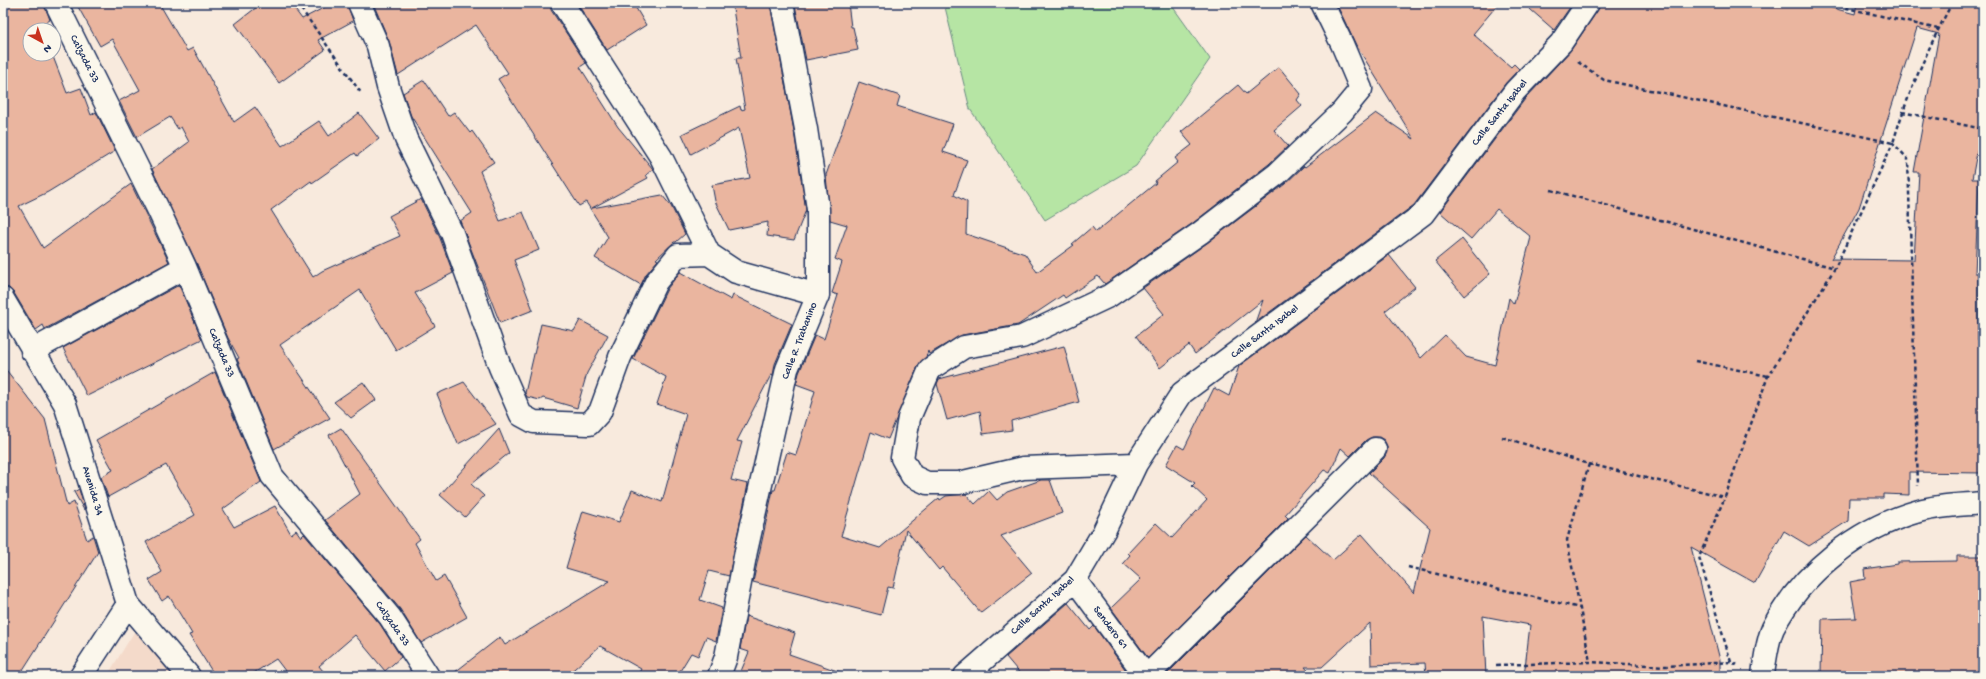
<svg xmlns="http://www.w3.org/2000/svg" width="1986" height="679" viewBox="0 0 1986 679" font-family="'Gochi Hand',sans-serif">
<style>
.built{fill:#f4daca}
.green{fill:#b6e5a4;stroke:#688a81}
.building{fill:#eab59f;stroke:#1b2f5e;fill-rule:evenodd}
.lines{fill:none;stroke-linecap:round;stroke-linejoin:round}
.street-casing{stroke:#1b2f5e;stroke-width:25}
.path{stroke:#1b2f5e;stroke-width:2.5;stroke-dasharray:4 3;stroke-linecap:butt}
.street{stroke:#fbf7ec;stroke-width:22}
.labels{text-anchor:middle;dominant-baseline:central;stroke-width:3.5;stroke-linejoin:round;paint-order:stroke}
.street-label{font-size:11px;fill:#1b2f5e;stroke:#fbf7ec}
</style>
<rect width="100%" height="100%" fill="#f8eadd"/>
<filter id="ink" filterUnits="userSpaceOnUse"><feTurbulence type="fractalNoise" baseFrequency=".025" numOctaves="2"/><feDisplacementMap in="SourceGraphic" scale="8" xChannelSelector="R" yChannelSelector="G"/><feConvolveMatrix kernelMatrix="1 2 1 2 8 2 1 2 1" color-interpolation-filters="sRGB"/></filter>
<g filter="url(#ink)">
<path class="built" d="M136,629L176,676H107Z"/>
<path class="green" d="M944,3H1170L1210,59L1136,166L1045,220L970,109Z"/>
<path class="building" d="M3,3H44L50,20L40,26L42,30H30V54H52L67,93L81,88L91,115L96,112L115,151L48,192L19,206L43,248L131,184L169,262L45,329L43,325L36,330L14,293L9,288L3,287Z
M70,3H159L187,51L193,48L234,122L255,107L282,146L319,121L329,136L359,113L379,139L357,156L355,153L312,183L311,181L271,210L313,277L322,271L400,236L389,216L421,199L440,238L453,273L415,293L435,326L396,350L360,290L280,345L330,418L274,449L237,359L239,358L228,338L196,262L152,169L189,142L181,127L178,129L170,117L137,137L119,101L140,90L112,39L100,46L77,5L72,7Z
M262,3H290L302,19L333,3H347L353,21L318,40L325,50L279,83L235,24Z
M373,3H550L551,10L586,63L580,67L618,127L653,169L646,175L648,178L592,208L662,195L671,206L685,234L676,242H674L656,259L658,260L646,274L641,285L595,258L608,237L586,202L579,206L498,79L508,73L476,25L398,75L389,41Z
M577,3H633L646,25L607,50Z
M732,3H770L794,131L806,210L794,240L767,236L768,222L729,230L715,201L712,185L750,178L739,128L691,154L682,134L740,106L741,110L745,109L736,58H741Z
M810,3H848L851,27H853L858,50L806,60L795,5Z
M1336,3H1499L1473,34L1511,67L1514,64L1519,69L1505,84L1414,205L1255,323L1263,300L1195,354L1189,345L1160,368L1136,336L1164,314L1143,288L1207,243L1285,184L1304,166L1305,167L1376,113L1414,139L1356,45Z
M1523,3H1573L1554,30Z
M1600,3H1814L1855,14L1857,3H1983V120L1972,179H1979L1975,273H1978V340H1983V473L1909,472V495L1883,494V498H1849L1848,521L1809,546L1784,531L1755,583L1691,547L1720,660V676H1524L1530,625L1483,616L1486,676H1465L1464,674L1426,676L1425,663L1371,665L1370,623L1322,667H1305L1313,676H1165L1306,535L1333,560L1362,534L1414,593L1430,528L1369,473L1384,458L1387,452V446L1384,440L1379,437H1372L1366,440L1350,456L1341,448L1330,473L1324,470L1285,515L1288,518L1148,658L1111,608L1141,579L1123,563L1130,555L1128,553L1156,523L1172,538L1207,500L1192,486L1195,483L1166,465L1177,445L1184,449L1214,388L1229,396L1239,366L1389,255L1415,287L1385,311L1421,358L1445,335L1466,357L1495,365L1509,298L1514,304L1531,237L1497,209L1471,239L1440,212L1525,99L1571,50L1598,10ZM1917,28L1939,34L1914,172H1919L1914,260L1831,259L1859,208Z
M1279,67L1301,94L1297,100L1302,106L1274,130L1288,146L1269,164L1193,223L1105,284L1098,276L1065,298L1063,295L1018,325L962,335L929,354L928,351L926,357L919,364L888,439L871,432L841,536L880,548L939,498L940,500L946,496L966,494L975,504L989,491L997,500L1007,492L1041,480H1050L1062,513L1001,536L1032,573L981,613L942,567L939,570L906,530L893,588L888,587L881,615L753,582L773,490H775L787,452L796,455L815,391L796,384L799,373L815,335L824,339L838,295L832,293L842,262L835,259L847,225L830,220L826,175L859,82L900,96L897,106L953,124L943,152L967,160L954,195L967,202L966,234L1025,254L1037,272L1074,245L1072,244L1092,227L1096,232L1156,183L1155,181L1178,162L1175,158L1192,145L1181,132L1238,85L1246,94Z
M424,80L448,116L454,112L470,133L472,131L494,162L480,171L500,221L523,212L539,250L514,260L533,310L500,323L460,221L472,213L411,116L403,93Z
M1462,239L1490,274L1464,296L1435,261Z
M680,272L731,300L733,295L792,324L775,364L773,376L771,375L737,441L742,442L731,480L748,484L729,576L709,571L700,600L722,608L716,641L706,637L698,656L691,653L677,676H637L641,669L600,646L566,676H450L500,637L505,645L610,581L566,568L583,511L619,522L632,490L662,502L686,414L657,404L666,377L633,359L667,289Z
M179,285L202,339L87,396L63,348Z
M580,320L608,335L587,373L577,408L543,398L540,400L527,397L525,393L541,324L574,331Z
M1064,346L1079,402L1011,421L1012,430L983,434L980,411L947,420L937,384L939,379Z
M3,366L45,419L67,506L74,502L87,540L93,536L98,552L19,676H3Z
M215,372L261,482L223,509L234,527L275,506L291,534L296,530L301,537L304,534L380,624L401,657L385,671L355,635L319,666L327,676H289L276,659L249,676H215L189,635L192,634L169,596L162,601L149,580L162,572L146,542L195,515L166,465L108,497L101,477L113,470L96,440Z
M363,382L376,400L351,418L334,402Z
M464,382L496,424L458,444L437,394Z
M341,428L420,539L415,543L436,581L444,576L467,617L421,643L400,609L325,520L360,494L329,435Z
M499,429L509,453L471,484L484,496L465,517L440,495Z
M79,489L85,510H84L74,492Z
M1957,556H1983V676H1866L1821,674L1822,619L1856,618L1850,582L1865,579L1864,569L1897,564V562L1957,561Z
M1068,603L1090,630L1094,626L1130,676H1022L1006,657Z
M746,616L795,633L789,654L843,673L842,676H739L749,652L740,649Z"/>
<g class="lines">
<g class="street-casing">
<path id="street" d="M56,3L159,211L185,267L272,476L390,617L428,676
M359,3L378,46L388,87L406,139L452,233L500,367L521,415L534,422L589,424L600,412L620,357L656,282L678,255L709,254
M562,3L661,157L709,254L736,272L818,295
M3,299L65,404L128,604L189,676
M32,351L185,267
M1136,464L1023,468L959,483H927L912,476L902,458L909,418L930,369L964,347L1022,337L1109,296L1200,233L1277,174L1342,112L1361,89L1342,44L1322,3
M1075,580L1146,676
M81,676L128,604
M719,676L726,657L746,551L787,369L818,295V209L806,129L782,3
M965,676L1075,580L1104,531L1136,464L1182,393L1423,214L1515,91L1561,43L1588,3
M1147,676L1375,449
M1763,676C1764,664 1768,639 1773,628C1802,572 1858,528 1919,511C1940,505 1962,505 1983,503"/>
</g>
<path class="path" d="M297,3L361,93
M1825,3L1938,29
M1578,62L1604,80L1893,143C1907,95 1928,48 1952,3
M1902,112L1983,129
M1551,190L1835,268
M1695,361L1768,376
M1502,437L1589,464L1725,497
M1589,464L1567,540L1590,662
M1408,567L1580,608
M1731,662L1699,557L1725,497L1768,376L1835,268L1893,143L1908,159L1918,486
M1496,665L1590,662L1666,666L1731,662L1738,665"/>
<use href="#street" class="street"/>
</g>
</g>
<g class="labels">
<g class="street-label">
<text transform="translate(84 59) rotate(63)">Calzada 33</text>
<text transform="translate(1500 113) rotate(-51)">Calle Santa Isabel</text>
<text transform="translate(1265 332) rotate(-37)">Calle Santa Isabel</text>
<text transform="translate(800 341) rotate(-69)">Calle R. Trabanino</text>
<text transform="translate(221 353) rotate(67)">Calzada 33</text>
<text transform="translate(92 491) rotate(73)">Avenida 34</text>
<text transform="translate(1043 606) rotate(-42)">Calle Santa Isabel</text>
<text transform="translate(392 624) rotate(55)">Calzada 33</text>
<text transform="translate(1110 628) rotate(53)">Sendero 61</text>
</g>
</g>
<rect width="1986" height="679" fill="none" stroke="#fbf7ec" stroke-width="16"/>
<rect x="8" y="8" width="1970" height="663" fill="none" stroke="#1b2f5e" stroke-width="1.5" filter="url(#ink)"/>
<g transform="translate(42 42) rotate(140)"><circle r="19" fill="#fbf7ec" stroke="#a1a7b3"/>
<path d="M0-3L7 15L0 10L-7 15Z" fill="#c8321e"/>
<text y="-6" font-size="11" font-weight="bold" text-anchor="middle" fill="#1b2f5e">N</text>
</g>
</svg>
